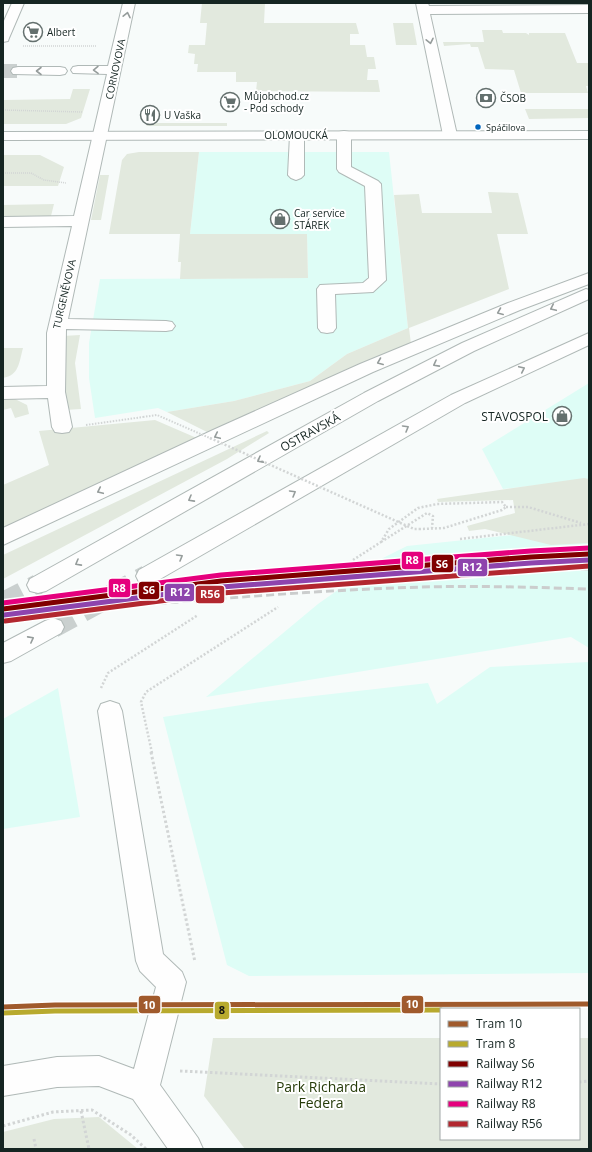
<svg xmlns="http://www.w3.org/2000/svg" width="592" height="1152" viewBox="0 0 592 1152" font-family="'Open Sans',sans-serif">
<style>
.built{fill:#defdf6}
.green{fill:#e2e9de}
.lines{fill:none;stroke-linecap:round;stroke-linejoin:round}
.minor-tunnel{stroke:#cad0cf;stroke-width:14;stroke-dasharray:14 7;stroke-linecap:butt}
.highway-tunnel{stroke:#cad0cf;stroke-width:22;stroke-dasharray:22 11;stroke-linecap:butt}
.minor-casing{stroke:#b0b9b7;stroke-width:2}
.major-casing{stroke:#b0b9b7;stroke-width:2}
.highway-casing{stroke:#b0b9b7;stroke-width:2}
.path-far3{stroke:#d2d5d5;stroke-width:1.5;stroke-dasharray:1 1;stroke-linecap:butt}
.path-far2{stroke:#d2d5d5;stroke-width:2;stroke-dasharray:1.5 1.5;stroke-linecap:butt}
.path-far1{stroke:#d2d5d5;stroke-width:2.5;stroke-dasharray:2 2;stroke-linecap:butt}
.path{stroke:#d2d5d5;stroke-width:3;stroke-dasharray:2.5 2.5;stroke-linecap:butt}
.minor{fill:#fefefe;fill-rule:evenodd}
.major{fill:#fefefe;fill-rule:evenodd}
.highway{fill:#fefefe;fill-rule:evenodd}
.rail{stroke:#cbcdcd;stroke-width:3;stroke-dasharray:8 4;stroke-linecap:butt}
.path-bridge-far1{stroke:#d2d5d5;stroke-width:2;stroke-dasharray:1.5 1.5;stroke-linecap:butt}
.path-bridge{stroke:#d2d5d5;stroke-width:2.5;stroke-dasharray:2 2;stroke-linecap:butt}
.rail-1-casing{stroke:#fff;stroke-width:8}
.rail-2-casing{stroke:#fff;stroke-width:8}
.rail-3-casing{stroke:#fff;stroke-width:8}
.rail-4-casing{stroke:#fff;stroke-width:8}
.rail-1{stroke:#800000;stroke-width:5}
.rail-2{stroke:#8e44ad;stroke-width:5}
.rail-3{stroke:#e5007d;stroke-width:5}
.rail-4{stroke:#b2272f;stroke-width:5}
.tram-1-casing{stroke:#fff;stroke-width:8}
.tram-2-casing{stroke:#fff;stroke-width:8}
.tram-1{stroke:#a05a2c;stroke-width:5}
.tram-2{stroke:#b8aa2e;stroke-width:5}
.oneway{stroke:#959c9b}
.bus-dot{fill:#0065bd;stroke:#fff;stroke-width:1.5}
.labels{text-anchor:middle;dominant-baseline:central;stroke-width:4;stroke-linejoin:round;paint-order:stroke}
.far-bus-label{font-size:9px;fill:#152522;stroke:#fff;text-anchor:start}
.far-poi-label{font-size:10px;fill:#152522;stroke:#fff;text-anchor:start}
.far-street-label{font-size:10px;fill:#152522;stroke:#fff}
.poi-label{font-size:12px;fill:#152522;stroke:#fff;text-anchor:end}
.street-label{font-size:12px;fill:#152522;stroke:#fff}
.near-park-label{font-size:14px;fill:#273c0a;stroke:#fff}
.line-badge{stroke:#fff;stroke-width:1.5}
.badge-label{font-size:11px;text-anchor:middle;font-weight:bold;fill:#fff}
.pale-badge-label{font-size:11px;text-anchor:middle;font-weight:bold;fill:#111}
</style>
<rect width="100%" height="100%" fill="#f7fbfa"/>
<path class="built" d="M199,152H389L408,328L347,354L310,381L234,401L167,412L158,408L95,418L89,378V343L100,279L308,278L307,234H190Z
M589,383V479L503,489L482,449Z
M589,527V648L571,637L206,697L318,604L383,558L407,546Z
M589,662V973L249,976L227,965L163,717L261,702L428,683L437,704L490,667Z
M58,688L80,817L3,829V719Z"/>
<path class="green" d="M202,3H265L264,23H356L359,34H350V45H365L367,57H374L376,69H368L367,80H378L380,92L256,91L257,82H236V72H197L198,64H194L195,54L188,53L189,45H205L207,23H200Z
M393,23H413L417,45H396Z
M482,30H502L503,33H526L529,35V33H565L577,63H589V86H586L588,93H521L514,70L485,69L478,47H471L470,44L444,46L443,42H484Z
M73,89H90L81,118L66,124H3V100L70,99Z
M525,109H589V118L529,119Z
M150,123H227V126H146Z
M139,152H199L190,234H307L308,278L180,279L181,262H178L180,234H109L122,160L127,154Z
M3,155H40L64,167L58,186H3Z
M100,175H109L101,220H91Z
M488,192L518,193L528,234H497L509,289L409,328L411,344L211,434L167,412L234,401L310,381L347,354L408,328L394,195L419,194L422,213H492Z
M54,204L51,216L3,218V205Z
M80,335L75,363L81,409L65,410L63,336Z
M3,348H23C19,363 19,375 3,378Z
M3,399H15L27,405L29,414L15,418L11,408L3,410Z
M155,420L199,439L3,528V485L49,465L39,431Z
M267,431L269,433L227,459L3,579V555Z
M584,478L589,479V543L551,545L485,529L469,531L467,526L515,513L513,500L438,502L437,499Z
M213,1038H441V1139H579V1038H589V1149H245L204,1096Z
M99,1117L138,1149H3V1132L54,1119Z"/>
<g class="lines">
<path class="minor-tunnel" d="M3,71H18"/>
<path class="highway-tunnel" d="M3,603L38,585
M53,627L147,576"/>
<g class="minor-casing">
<path id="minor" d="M12,3H24L9,38L8,41L3,42V23Z
M123,3H135L68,319L166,321L172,322L175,326L172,330L166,331L66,329L65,392L72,427L69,432L62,433L55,432L52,427L48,398L3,399V387L47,386V333L72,226L3,227V217L74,216L107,74L73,73L71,70L73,67L78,66H108Z
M416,3H428L429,6L589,5V13L430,14L457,135L455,138L450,139L445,138L443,135Z
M18,67H60L65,68L67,71L65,74L60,75L13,74L11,71L13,68Z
M297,131L302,132L304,135V175L301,178L296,180L291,178L288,175L290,135L292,132Z
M344,131L349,132L351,135V167L378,181L381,184L386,280L373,292L335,294L336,328L333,332L327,333L321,332L318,328L317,289L320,285L363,283L369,278L365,186L339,172L337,169V135L339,132Z
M110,701L119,704L122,711L163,954L182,972L186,982L160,1085L198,1138L203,1149H168L133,1099L99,1086L57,1087L3,1096V1066L57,1057L99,1056L134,1069L156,987L140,971L136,961L98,711L101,704Z"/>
</g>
<g class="major-casing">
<path id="major" d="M589,131V139L3,140V132Z"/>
</g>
<g class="highway-casing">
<path id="highway" d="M589,273V284L520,310L373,372L3,545V528L213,430L360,364L508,303Z
M586,289L589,290V299L474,351L378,401L46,591L38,593L30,591L27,585L30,579L364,393L462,343Z
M589,333V345L465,403L155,582L147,584L139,582L136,576L139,570L451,395Z
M53,618L61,621L64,627L61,633L11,661L3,663V643L45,621Z"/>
</g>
<path class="path-far3" d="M23,46H96
M3,110L82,112
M3,173H31L44,180L66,183"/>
<path class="path-far2" d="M86,425L143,417"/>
<path class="path-far1" d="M506,507H528L581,523
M460,539L589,524
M381,542L427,513L433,516L432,528
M353,560L381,542L389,529L418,508L437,504L502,502L506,507L502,510L444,528L420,529
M101,688L108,673L198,615
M152,753L141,702L146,692L278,607"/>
<path class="path" d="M151,752L195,962
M180,1071L441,1084
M579,1082L589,1081
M81,1111L89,1149
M3,1126L53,1112L92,1110L131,1135L146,1149
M34,1139L36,1149"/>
<use href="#minor" class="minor"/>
<use href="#major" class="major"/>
<use href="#highway" class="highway"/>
<path class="rail" d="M245,579L428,571L589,569
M3,617C134,606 264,593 395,588C460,585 524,587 589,589"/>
<path class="path-bridge-far1" d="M143,417L157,415L212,439"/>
<path class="path-bridge" d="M210,438L414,529H420"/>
<g class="rail-1-casing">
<path id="rail-1" d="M3,609L221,581L531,557L589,554"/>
</g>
<g class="rail-2-casing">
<path id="rail-2" d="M4,615L222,587L531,563L589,560"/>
</g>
<g class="rail-3-casing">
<path id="rail-3" d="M3,603L221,575L531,551L589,548"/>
</g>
<g class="rail-4-casing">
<path id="rail-4" d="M5,621L222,593L589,566"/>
</g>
<use href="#rail-1" class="rail-1"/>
<use href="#rail-2" class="rail-2"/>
<use href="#rail-3" class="rail-3"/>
<use href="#rail-4" class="rail-4"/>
<g class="tram-1-casing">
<path id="tram-1" d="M3,1007L55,1005L589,1004"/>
</g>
<g class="tram-2-casing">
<path id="tram-2" d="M3,1013L55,1011L441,1010"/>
</g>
<use href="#tram-1" class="tram-1"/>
<use href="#tram-2" class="tram-2"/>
</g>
<defs><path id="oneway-chevron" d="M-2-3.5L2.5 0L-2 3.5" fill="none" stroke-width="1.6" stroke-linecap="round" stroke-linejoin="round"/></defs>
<g class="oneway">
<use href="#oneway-chevron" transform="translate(127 15) rotate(-78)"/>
<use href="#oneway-chevron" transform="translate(430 41) rotate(78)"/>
<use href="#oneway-chevron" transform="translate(96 70) rotate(179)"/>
<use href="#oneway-chevron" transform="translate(39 71) rotate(180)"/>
<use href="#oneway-chevron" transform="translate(553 308) rotate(155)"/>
<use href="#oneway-chevron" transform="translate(500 312) rotate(158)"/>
<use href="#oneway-chevron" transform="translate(380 362) rotate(158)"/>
<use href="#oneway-chevron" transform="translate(436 364) rotate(152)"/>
<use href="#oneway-chevron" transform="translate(522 369) rotate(-25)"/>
<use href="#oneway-chevron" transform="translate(406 428) rotate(-30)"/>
<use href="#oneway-chevron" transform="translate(217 436) rotate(155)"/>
<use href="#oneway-chevron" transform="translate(260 460) rotate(151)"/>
<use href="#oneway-chevron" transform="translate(100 491) rotate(155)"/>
<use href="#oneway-chevron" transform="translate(293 493) rotate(-30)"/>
<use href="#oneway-chevron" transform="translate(191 499) rotate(151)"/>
<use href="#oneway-chevron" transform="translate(180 557) rotate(-30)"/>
<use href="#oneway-chevron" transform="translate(78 563) rotate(151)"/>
<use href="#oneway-chevron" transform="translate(31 639) rotate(-28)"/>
</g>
<defs>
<g id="supermarket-ring" transform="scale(1)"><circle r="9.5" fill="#fff" stroke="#64706e" stroke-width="1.5"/><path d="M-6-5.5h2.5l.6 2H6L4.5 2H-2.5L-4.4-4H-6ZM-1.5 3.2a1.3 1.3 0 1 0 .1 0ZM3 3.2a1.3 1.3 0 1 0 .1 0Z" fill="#64706e"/></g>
<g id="bank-ring" transform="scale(1)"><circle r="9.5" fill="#fff" stroke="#64706e" stroke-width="1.5"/><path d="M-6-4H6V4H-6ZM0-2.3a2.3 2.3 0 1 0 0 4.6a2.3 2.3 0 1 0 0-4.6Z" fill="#64706e"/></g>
<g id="restaurant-ring" transform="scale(1)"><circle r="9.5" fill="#fff" stroke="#64706e" stroke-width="1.5"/><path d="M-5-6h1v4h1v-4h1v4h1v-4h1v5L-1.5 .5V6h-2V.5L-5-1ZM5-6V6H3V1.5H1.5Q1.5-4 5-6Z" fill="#64706e"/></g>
<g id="shop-ring" transform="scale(1)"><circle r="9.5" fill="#fff" stroke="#64706e" stroke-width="1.5"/><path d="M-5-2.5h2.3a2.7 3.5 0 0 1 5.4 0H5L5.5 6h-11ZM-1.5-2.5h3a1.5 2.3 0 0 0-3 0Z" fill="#64706e"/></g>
</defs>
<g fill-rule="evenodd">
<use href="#supermarket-ring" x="33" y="32"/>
<use href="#bank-ring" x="486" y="98"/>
<use href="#supermarket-ring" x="230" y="102"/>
<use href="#restaurant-ring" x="150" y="115"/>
<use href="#shop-ring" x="280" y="219"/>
<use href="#shop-ring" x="562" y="416"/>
</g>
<circle class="bus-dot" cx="478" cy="127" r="3.5"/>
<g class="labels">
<g class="far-bus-label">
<text x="486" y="127">Spáčilova</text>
</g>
<g class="far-poi-label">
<text x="47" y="32">Albert</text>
<text x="244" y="96">Můjobchod.cz<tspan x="244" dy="12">- Pod schody</tspan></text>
<text x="500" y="98">ČSOB</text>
<text x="164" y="115">U Vaška</text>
<text x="294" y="213">Car service<tspan x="294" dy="12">STÁREK</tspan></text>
</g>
<g class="far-street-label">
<text transform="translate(115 69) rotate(-78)">CORNOVOVA</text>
<text x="296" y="135">OLOMOUCKÁ</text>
<text transform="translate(64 294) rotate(-77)">TURGENĚVOVA</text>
</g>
<g class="poi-label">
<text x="548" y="416">STAVOSPOL</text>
</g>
<g class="street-label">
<text transform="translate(310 432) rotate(-29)">OSTRAVSKÁ</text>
</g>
<g class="near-park-label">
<text x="321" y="1086">Park Richarda<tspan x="321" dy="16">Federa</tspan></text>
</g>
</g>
<g class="line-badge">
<rect x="401" y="551" width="23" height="19" rx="4" fill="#e5007d"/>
<rect x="431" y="554" width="23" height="19" rx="4" fill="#800000"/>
<rect x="457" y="558" width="31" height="19" rx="4" fill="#8e44ad"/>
<rect x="108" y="578" width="23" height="20" rx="4" fill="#e5007d"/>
<rect x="138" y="581" width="22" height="19" rx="4" fill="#800000"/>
<rect x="164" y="583" width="31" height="19" rx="4" fill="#8e44ad"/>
<rect x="195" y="585" width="30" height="19" rx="4" fill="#b2272f"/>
<rect x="401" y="995" width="23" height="19" rx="4" fill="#a05a2c"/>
<rect x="138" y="995" width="23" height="19" rx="4" fill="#a05a2c"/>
<rect x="214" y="1001" width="16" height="19" rx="4" fill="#b8aa2e"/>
</g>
<g class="badge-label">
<text x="412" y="564">R8</text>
<text x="442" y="568">S6</text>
<text x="472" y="571">R12</text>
<text x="119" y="592">R8</text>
<text x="149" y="594">S6</text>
<text x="180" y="596">R12</text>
<text x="210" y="598">R56</text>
<text x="412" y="1008">10</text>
<text x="149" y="1009">10</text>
</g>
<g class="pale-badge-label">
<text x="222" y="1014">8</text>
</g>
<rect width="592" height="1152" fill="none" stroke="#152522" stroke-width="8"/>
<rect x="440" y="1008" width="140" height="132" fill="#ffffff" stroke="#a1a8a7"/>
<rect x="448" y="1021" width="20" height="6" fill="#a05a2c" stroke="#a1a8a7"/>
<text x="476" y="1028" font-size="12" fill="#152522">Tram 10</text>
<rect x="448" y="1041" width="20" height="6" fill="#b8aa2e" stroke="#a1a8a7"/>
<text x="476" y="1048" font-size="12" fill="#152522">Tram 8</text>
<rect x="448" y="1061" width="20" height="6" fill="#800000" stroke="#a1a8a7"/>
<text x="476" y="1068" font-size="12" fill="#152522">Railway S6</text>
<rect x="448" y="1081" width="20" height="6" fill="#8e44ad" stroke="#a1a8a7"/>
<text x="476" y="1088" font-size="12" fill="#152522">Railway R12</text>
<rect x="448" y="1101" width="20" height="6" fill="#e5007d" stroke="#a1a8a7"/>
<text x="476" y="1108" font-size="12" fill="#152522">Railway R8</text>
<rect x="448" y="1121" width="20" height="6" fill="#b2272f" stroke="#a1a8a7"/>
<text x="476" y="1128" font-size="12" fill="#152522">Railway R56</text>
</svg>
